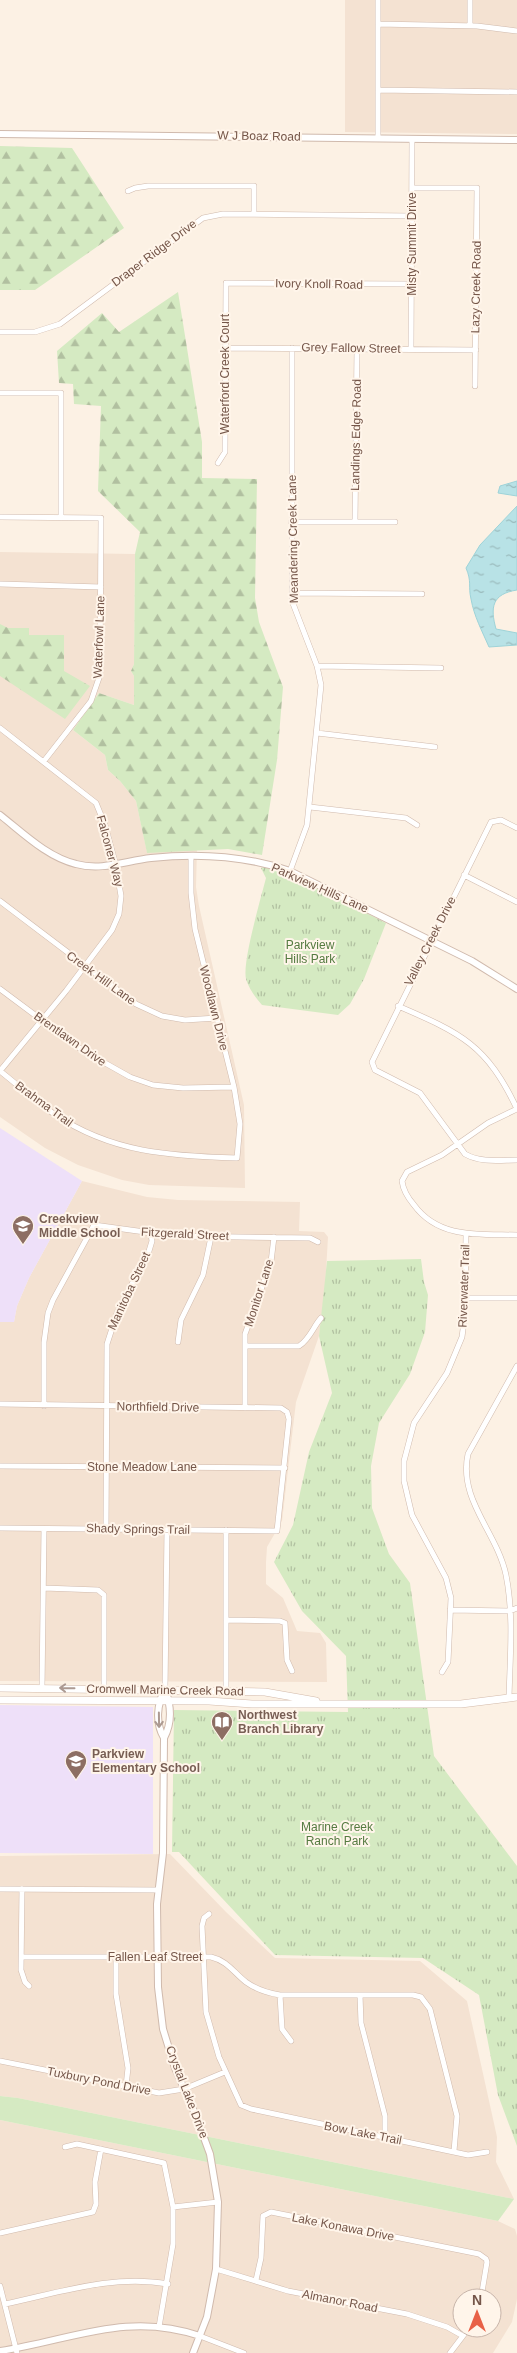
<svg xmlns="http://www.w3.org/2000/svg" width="517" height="2353" viewBox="0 0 517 2353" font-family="Helvetica,sans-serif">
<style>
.residential{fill:#f4e2d2;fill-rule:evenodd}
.education{fill:#eee0f9}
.grass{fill:#d5eac2}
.forest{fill:url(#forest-firs)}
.park{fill:url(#park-tufts)}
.water{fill:url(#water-ripples);stroke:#9ed3d8}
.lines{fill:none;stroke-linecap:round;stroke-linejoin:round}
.minor-casing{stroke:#d0baad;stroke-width:6}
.tertiary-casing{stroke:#d0baad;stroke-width:8}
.secondary-casing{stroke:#d3baaa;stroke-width:8}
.minor{stroke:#fff;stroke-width:5}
.tertiary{stroke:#fff;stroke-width:6}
.secondary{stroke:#fff;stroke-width:7}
.oneway{stroke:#ac9a92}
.labels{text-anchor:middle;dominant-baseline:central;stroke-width:4;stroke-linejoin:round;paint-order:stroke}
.street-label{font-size:12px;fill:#755649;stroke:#fff5ea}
.park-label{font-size:12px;fill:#557b41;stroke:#fff5ea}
.education-label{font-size:12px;font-weight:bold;fill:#785e54;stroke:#fff5ea;text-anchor:start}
</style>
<defs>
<pattern id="forest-firs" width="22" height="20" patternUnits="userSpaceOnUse" patternTransform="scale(1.25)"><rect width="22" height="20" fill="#d5eac2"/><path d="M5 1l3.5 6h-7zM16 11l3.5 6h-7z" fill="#b1c0a0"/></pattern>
<pattern id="park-tufts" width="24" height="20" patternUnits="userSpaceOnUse" patternTransform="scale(1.25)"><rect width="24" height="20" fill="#d5eac2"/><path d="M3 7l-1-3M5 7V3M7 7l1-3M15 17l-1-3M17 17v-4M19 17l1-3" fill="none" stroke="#b1c0a0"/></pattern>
<pattern id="water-ripples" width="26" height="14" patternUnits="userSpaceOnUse" patternTransform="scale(1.25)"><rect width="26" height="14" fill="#b8e2e6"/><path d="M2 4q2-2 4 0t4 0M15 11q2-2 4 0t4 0" fill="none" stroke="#9ababc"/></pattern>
</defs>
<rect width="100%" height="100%" fill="#fcf1e4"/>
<path class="residential" d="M345,0H517V134L345,132Z
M0,552L135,554L134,664L131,671L134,676V705L99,693L73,730L105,755L108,770L120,781L136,801L147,852L197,849L196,887L199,906L244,1105L245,1188L149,1185L122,1180L78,1165L45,1148L0,1117Z
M82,1181L147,1197L178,1200L300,1202L299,1231L324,1232L328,1237L325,1289L319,1336L296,1402L282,1521L267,1547L266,1562V1584L283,1598L297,1631L320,1633L326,1643L327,1682L0,1681V1322H14L17,1306L29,1278Z
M170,1854L226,1912L275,1958L420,1961L467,2001L497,2137L496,2162L514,2199L18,2098L0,2096V1856Z
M0,2120L498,2221L515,2229L517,2236V2299L512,2322L493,2353H0ZM462,2298H492V2328H462Z"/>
<path class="education" d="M0,1128L82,1181L29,1278L17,1306L14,1322H0Z
M0,1705L153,1707V1854L0,1853Z"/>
<path class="grass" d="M0,2096L18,2098L514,2199L498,2221L0,2120Z"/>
<path class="forest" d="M0,146L72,148L124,228L35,290H0Z
M178,292L202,442V478L257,479L255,598L259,622L283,687L277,760L262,855L228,849L147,853L136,801L120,781L108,770L105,755L73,730L99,693L134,705V676L131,671L134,664L135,554L140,532L98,491L101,406L74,404L73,384L59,383L57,351L102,313L119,332Z
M0,624L8,628H29V635H64V671L90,686L65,719L0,676Z"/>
<path class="park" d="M264,867L293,876L386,923L364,979L350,1004L338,1015L262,1005C255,997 249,989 246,979C242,962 261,898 266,878L261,868Z
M421,1259L424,1282L428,1295L425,1332L410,1374L379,1423L371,1466L372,1508L389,1554L410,1583L434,1756L517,1866V2146L498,2095L479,1995L423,1958L275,1955L179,1852H172L174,1710L348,1712L346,1656L302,1611L274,1562L293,1525L309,1452L332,1393L319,1336L327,1261Z"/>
<path class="water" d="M517,481V496L498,493L500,486Z
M517,506V590C492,594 490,607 496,629L517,633V645L489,647C482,631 474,616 471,599C468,586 472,582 466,568L480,545Z"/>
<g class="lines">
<g class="minor-casing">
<path id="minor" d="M378,0V138
M378,24L477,26L517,31
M470,26V0
M378,90L517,92
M412,188H477L475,386
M128,191L135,188L148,186H254V214
M0,332H35L60,324L203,218L223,214L412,216
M225,348L476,350
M411,349L412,139
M0,393H61V518
M218,463L225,452L226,283L411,284
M0,517L101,518L100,675L91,701L44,761
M291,522H395
M355,522L357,349
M0,584L101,587
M292,593L422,594
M317,666L441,668
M0,728L96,803L105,825L116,866L121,896L119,914L112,930L66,991L0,1071
M317,733L435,747
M310,807L406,818L417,825
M517,828L501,820L491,822L372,1062L375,1070L420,1093L465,1154C481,1163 500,1160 517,1160
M290,871L307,825L321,685L317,666L292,601V348
M464,875L517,902
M0,901L136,1004L162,1016L185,1020L217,1018
M0,989L82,1050L130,1077L153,1085L183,1088L234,1087
M398,1006C461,1033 487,1045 517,1109L488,1123L442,1155L407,1172L402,1181C403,1189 408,1198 414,1205C439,1239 479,1234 517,1235
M0,1071C18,1085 35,1101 54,1114C112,1153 170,1156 237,1158L240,1124L234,1087L195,929L191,893V857
M465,1298H517
M178,1342L181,1320L203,1275L211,1237
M245,1346H299C310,1339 313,1327 321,1318
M0,1404L281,1408L287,1412L289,1419L277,1531L0,1528
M44,1406V1342L48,1313L53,1300L94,1225L174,1236L310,1238L318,1242
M245,1408V1334L271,1262L274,1237
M0,1466L285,1468
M106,1529L107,1344L117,1313L149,1251L152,1241L151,1234
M226,1530V1691
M44,1588L98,1590L104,1595V1689
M450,1610L510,1611L517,1608
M226,1620L280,1621L285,1623L287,1660L292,1671
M442,1672L448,1662L451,1598L446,1578L412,1515L404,1481V1461L414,1423L447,1373L462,1337L465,1314L466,1234
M42,1688L44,1529
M165,1689L167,1530
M509,1698C510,1657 514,1615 506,1575C497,1532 458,1500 468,1454L517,1366
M0,1889L157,1890
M22,1889L21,1970L25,1982L29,1986
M209,1914L204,1918L202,1926L206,2012L219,2057L241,2105L251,2109L468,2155L487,2152
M22,1957H211C228,1961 233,1972 246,1982C257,1990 268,1993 280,1995H413L421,1997L430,2009L457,2116L454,2151
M116,1957V1994L128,2068L126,2086
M280,1995L282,2029L291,2041
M360,1995L361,2023L385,2116V2137
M0,2061L159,2093L184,2089L225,2072
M65,2147L77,2144L164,2163L173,2207V2244L159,2327
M173,2207L218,2202
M0,2233L93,2212L96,2204L95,2182L101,2149
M216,2269L288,2291L407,2314L447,2327L463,2336
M256,2280L261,2258L263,2216L271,2212L479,2254L486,2259L487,2262L481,2298
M0,2286L17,2353
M5,2304C58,2293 113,2274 168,2284
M200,2336L244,2353
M450,2353L469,2328"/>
</g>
<g class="tertiary-casing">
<path id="tertiary" d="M0,134L517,140
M0,815C23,833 47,857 76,864C102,871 125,861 151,858C197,853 246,856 290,871L472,961L517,989
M165,1689C171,1705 172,1723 164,1738L163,1853L157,1904L158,1987L163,2029L175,2068L196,2116L210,2154L218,2202L216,2269L207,2317L193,2353
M164,1738C155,1723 157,1704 165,1689
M0,2351C72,2340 127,2311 200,2336"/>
</g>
<g class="secondary-casing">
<path id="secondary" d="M0,1688L265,1692L316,1701
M0,1700L209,1701L252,1704H461L517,1697"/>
</g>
<use href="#minor" class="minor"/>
<use href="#tertiary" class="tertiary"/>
<use href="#secondary" class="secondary"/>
</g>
<defs><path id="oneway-shaft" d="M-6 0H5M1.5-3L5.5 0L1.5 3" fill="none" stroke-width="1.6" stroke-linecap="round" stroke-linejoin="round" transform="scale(1.25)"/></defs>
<g class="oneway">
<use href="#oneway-shaft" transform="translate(67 1688) rotate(-179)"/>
<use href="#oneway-shaft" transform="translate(159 1720) rotate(89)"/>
</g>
<defs>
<g id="school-pin" transform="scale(1.125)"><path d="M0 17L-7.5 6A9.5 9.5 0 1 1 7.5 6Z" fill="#8d6e63" stroke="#fff5ea"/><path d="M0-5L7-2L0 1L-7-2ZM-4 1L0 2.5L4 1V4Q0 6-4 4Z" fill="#fff"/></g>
<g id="library-pin" transform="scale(1.125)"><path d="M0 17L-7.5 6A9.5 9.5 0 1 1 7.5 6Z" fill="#8d6e63" stroke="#fff5ea"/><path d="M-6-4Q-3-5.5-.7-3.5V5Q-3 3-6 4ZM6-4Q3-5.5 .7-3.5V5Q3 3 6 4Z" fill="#fff"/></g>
</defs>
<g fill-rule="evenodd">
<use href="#school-pin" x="23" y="1226"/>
<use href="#library-pin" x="222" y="1722"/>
<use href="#school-pin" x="76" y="1761"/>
</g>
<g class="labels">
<g class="street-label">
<text transform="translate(259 136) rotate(1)">W J Boaz Road</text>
<text transform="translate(412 244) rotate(-90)">Misty Summit Drive</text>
<text transform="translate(154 253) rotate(-37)">Draper Ridge Drive</text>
<text transform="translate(319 284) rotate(1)">Ivory Knoll Road</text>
<text transform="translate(476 287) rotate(-89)">Lazy Creek Road</text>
<text transform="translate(351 348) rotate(1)">Grey Fallow Street</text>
<text transform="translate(225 374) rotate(-90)">Waterford Creek Court</text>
<text transform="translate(356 435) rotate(-89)">Landings Edge Road</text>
<text transform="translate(293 539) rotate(-91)">Meandering Creek Lane</text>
<text transform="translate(99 637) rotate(-88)">Waterfowl Lane</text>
<text transform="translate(110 851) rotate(75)">Falconer Way</text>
<text transform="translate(320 888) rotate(24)">Parkview Hills Lane</text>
<text transform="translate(430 941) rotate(-63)">Valley Creek Drive</text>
<text transform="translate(101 978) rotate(36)">Creek Hill Lane</text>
<text transform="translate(214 1008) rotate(76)">Woodlawn Drive</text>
<text transform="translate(70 1039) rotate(35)">Brentlawn Drive</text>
<text transform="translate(44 1104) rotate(36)">Brahma Trail</text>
<text transform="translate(185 1234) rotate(3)">Fitzgerald Street</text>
<text transform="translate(464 1286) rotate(-88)">Riverwater Trail</text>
<text transform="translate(129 1291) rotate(-65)">Manitoba Street</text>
<text transform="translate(259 1293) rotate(-72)">Monitor Lane</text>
<text transform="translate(158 1407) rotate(1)">Northfield Drive</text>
<text x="142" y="1467">Stone Meadow Lane</text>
<text transform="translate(138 1529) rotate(1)">Shady Springs Trail</text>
<text transform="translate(165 1690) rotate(1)">Cromwell Marine Creek Road</text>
<text x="155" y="1957">Fallen Leaf Street</text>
<text transform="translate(99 2081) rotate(11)">Tuxbury Pond Drive</text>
<text transform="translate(187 2092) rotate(69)">Crystal Lake Drive</text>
<text transform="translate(363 2133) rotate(11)">Bow Lake Trail</text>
<text transform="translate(343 2227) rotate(11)">Lake Konawa Drive</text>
<text transform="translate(340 2301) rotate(11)">Almanor Road</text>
</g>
<g class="park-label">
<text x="310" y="945">Parkview<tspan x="310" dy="14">Hills Park</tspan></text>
<text x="337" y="1827">Marine Creek<tspan x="337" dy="14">Ranch Park</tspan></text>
</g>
<g class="education-label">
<text x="39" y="1219">Creekview<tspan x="39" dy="14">Middle School</tspan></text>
<text x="238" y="1715">Northwest<tspan x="238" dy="14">Branch Library</tspan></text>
<text x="92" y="1754">Parkview<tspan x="92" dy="14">Elementary School</tspan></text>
</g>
</g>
<g transform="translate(477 2313)"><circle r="24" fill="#fff5ea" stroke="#c8b5aa"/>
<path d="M0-4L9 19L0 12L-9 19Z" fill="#e86147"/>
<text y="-8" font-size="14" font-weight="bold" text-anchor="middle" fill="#755649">N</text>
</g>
</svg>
